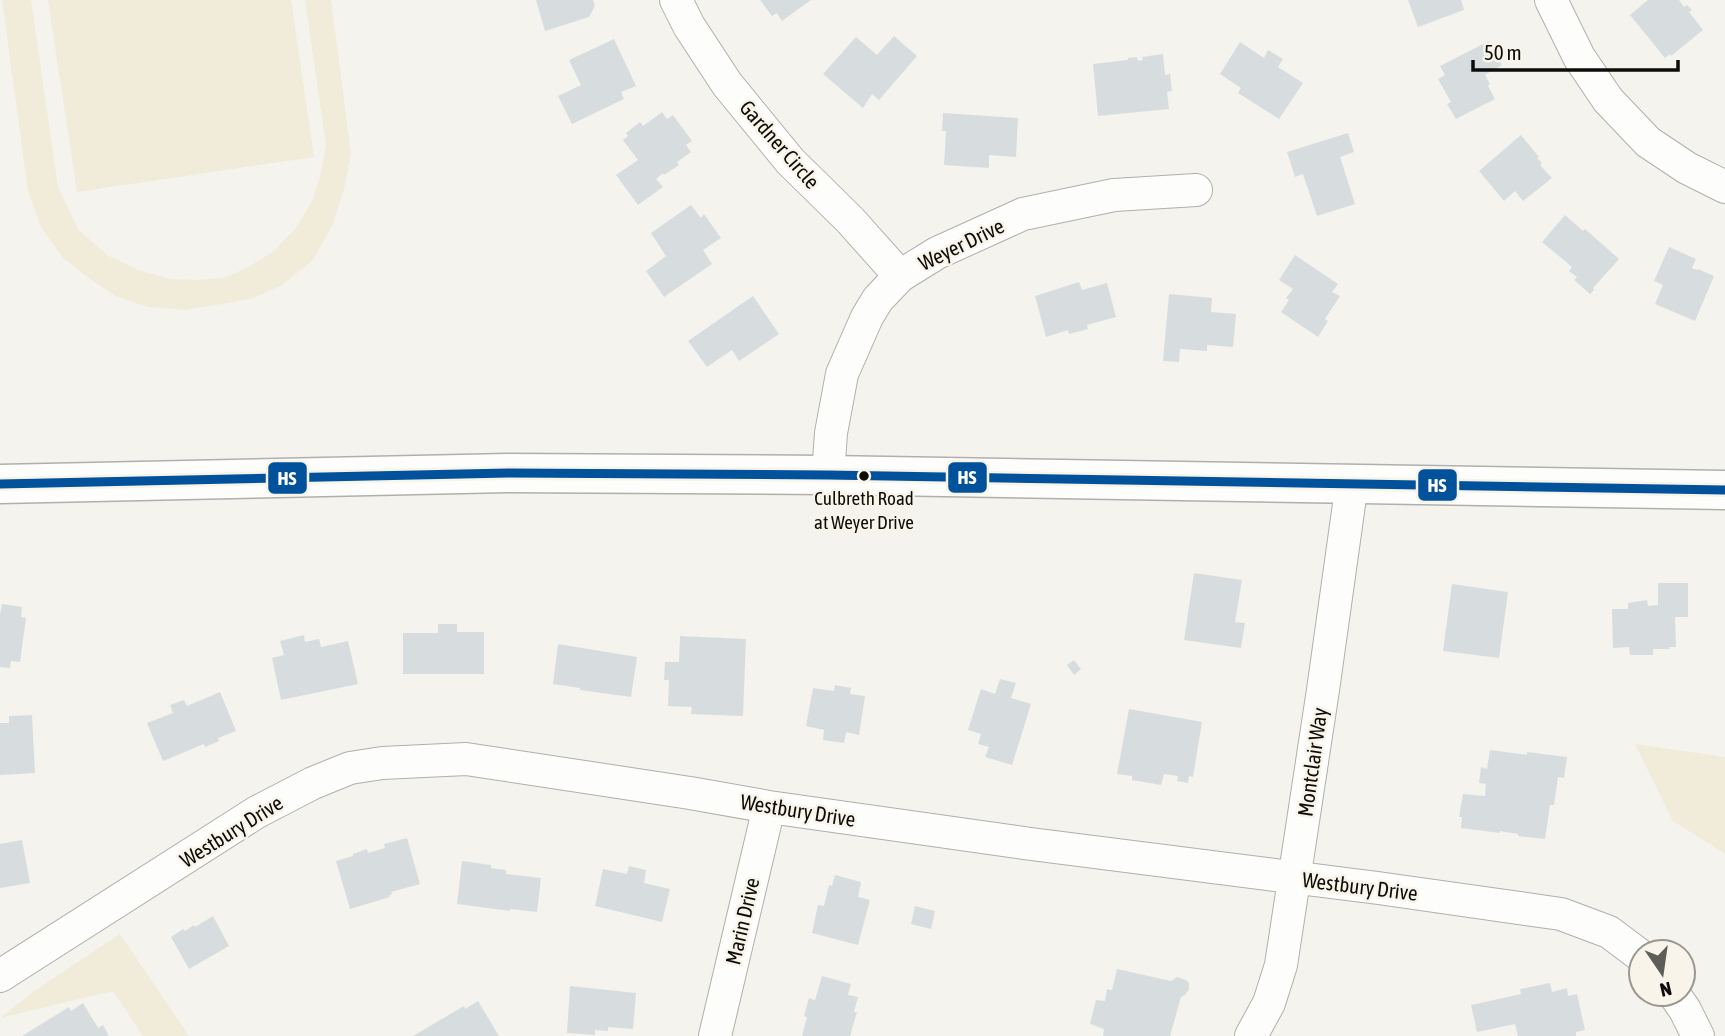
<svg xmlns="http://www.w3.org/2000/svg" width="1725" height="1036" viewBox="0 0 1725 1036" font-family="'Asap Condensed',sans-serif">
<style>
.green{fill:#f1ebd9}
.building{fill:#d7ddde}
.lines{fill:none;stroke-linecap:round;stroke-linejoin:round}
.street-casing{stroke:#b0afab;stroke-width:34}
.secondary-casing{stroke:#b0afab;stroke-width:41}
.street{stroke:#fdfdfc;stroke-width:32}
.secondary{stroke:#fdfdfc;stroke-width:38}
.bus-1-casing{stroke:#f8f4ea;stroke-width:14}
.bus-1{stroke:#01519b;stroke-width:9}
.bus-dot{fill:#0d0c08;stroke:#f8f4ea;stroke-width:2.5}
.labels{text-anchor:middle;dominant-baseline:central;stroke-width:5;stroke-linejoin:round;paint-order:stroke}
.bus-label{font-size:19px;fill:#0d0c08;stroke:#f8f4ea}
.street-label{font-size:21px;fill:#0d0c08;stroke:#f8f4ea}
.line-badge{stroke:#f8f4ea;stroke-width:2.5}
.badge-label{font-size:19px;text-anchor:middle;font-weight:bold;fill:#fff}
</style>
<rect width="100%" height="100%" fill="#f4f3ee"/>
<path class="green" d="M2,0H31L58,187L78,229L107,255L138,270L171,279L196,280L223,278L247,268L274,251L296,228L313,199L321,173L326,145L305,0H331L351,154L344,189L333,224L313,260L282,285L251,299L185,310L148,307L115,296L86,276L62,257L41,227L28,191Z
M48,0H291L314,157L77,192Z
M1635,744L1725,757V854L1673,821Z
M120,934L189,1036H143L113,991L0,1018L33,992Z"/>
<path class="building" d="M536,0H593L595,6L589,17L545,31Z
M760,0H811L782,21L777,13L772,16Z
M1408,0H1461L1464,10L1418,27Z
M1648,0H1679L1684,7L1687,5L1692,10L1689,12L1703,30L1671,56L1670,54L1665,58L1630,15Z
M894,36L917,56L879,100L872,94L863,108L823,74L856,37L877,55Z
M614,39L636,86L621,92L624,99L572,124L558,96L581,85L569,60Z
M1489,41L1502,65L1485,75L1490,84L1488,86L1495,99L1456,119L1447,104L1451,102L1438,79L1445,75L1440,66Z
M1240,42L1264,58L1268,50L1283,59L1278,67L1303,83L1279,119L1238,93L1241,88L1220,74Z
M1163,54L1165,75L1170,74L1172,91L1167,92L1169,109L1098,116L1093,64L1128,60V58L1137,57L1138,61L1143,60L1142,57Z
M662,112L667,119L673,115L692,141L686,145L691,152L677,162L679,165L664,175L663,173L656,179L663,187L638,205L616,175L638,160L623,140L628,136L626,133L640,122L643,126Z
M943,113L1018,118L1016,157L989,155V168L944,165L946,131H942Z
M1348,133L1354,152L1340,157L1355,204L1317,216L1303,174L1295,177L1287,152Z
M1521,135L1539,157L1537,158L1542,163L1540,165L1552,178L1523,201L1515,191L1504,201L1479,171Z
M691,205L701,218L704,214L721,238L703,250L712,264L664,297L646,271L666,256L651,233Z
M1565,215L1583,231L1585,229L1619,259L1593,288L1594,290L1590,294L1574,280L1577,277L1569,271L1572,267L1542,242Z
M1669,247L1696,259L1692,268L1697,270L1698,269L1714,276L1695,321L1655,304L1663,285L1654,281Z
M1295,255L1338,284L1332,292L1340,296L1325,319L1328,321L1318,337L1281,312L1289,300L1286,298L1293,289L1279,280Z
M1079,282L1082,290L1107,283L1116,317L1087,325L1088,329L1069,334L1068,330L1046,337L1035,296Z
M1169,294L1212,298L1211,312L1236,314L1233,347L1207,345V351L1180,349L1179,362L1163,361Z
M753,296L779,334L739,361L732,350L707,367L688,341Z
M1194,573L1242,580L1235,622L1245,623L1241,648L1184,640Z
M1658,583H1688V617H1675L1676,647H1669L1670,649H1653V655H1630L1629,647L1613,648L1612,609H1628V603L1647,600L1648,606L1658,605Z
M1452,584L1508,592L1499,658L1443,651Z
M2,604L22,607L21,617L26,618L20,662L11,661L10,668L0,667V614Z
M438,624H457V632H484V674H403V633H438Z
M304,635L305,642L319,639L321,647L348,641L358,684L281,700L272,658L284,655L280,641Z
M680,636L746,639L743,716L691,714L692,707L668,706L669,680H664L665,662H679Z
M558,644L637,657L631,697L580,690V688L553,684Z
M1074,660L1081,669L1074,675L1067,665Z
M1000,679L1016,683L1011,698L1031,704L1012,765L985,757L989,747L978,744L981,734L968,730L981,689L995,694Z
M835,685L851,688L850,694L865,696L859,735L846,732L844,743L823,740L824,730L806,726L813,688L834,691Z
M220,692L236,731L218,738L219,741L205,747L204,744L163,761L147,723L173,713L170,705L184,700L187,706Z
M1129,709L1202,722L1193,777L1189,776L1188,783L1177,781L1178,776L1164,774L1161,785L1132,780V776L1117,774Z
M32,715L35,773L0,775V723H9V716Z
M1490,750L1527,755V752L1567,757L1564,778L1558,777L1554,805H1550L1545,839L1518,836V834L1500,831V833L1461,828L1462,817H1459L1463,794L1485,796L1486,784L1479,783L1481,767L1487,769Z
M407,838L420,884L391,892L392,894L389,896L390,897L350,909L336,861L353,856V854L367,849L368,853L385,848L384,844Z
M22,840L30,883L0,888V844Z
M462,861L491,865V868L506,870V874L541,878L537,912L510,909V911L457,904Z
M629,866L646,870L644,883L670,889L662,922L595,906L603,869L627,874Z
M835,875L861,882L858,897L870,900L858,945L812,933L818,905L824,906L829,885L832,886Z
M915,906L935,911L931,929L911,924Z
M213,916L229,946L189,969L171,937L183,929L185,931L194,925L195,927Z
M1117,969L1171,981L1177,977L1186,980L1189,983V989L1185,995L1181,997L1170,1036H1103L1104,1029L1090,1024L1096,1000L1105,1001L1107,989L1112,990Z
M822,976L851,984L848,995L858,997L854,1012H857L850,1036H802L807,1017L804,1016L809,998L815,1000Z
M1550,983L1552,992L1567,988L1568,996L1577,994L1585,1030L1576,1032V1036H1518L1515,1024L1477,1032L1471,1005L1521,994L1520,989Z
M570,986L636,993L633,1029L608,1027V1031L595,1030V1035L567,1033Z
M478,1001L499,1036H413L464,1006L465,1009Z
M83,1003L98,1028L103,1025L109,1036H22L69,1007L71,1011Z"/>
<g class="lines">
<g class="street-casing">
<path id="street" d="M676,0L689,26L727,84L790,161L850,220L900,276
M1551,0L1579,57L1608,100L1648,142L1687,168L1725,187
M828,475L831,433L842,374L867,317L878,299L900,276L937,253L1023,214L1114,195L1196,190
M0,976L257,812L313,783L350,768L382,763L466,759L690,793L769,807L1031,844L1378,888L1561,914L1609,932L1641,956
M1674,994L1685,1010L1698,1036
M715,1036L769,807
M1251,1036L1269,1003L1281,965L1323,690L1352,483"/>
</g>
<g class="secondary-casing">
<path id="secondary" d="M0,484L508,473L828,475L1725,490"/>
</g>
<use href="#street" class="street"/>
<use href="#secondary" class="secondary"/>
<g class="bus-1-casing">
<path id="bus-1" d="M0,484L508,473L828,475L1725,490"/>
</g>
<use href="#bus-1" class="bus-1"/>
</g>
<circle class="bus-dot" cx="864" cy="476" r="6"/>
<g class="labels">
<g class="bus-label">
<text x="864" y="498">Culbreth Road<tspan x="864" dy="24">at Weyer Drive</tspan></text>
</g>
<g class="street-label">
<text transform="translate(780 144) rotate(49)">Gardner Circle</text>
<text transform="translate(961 244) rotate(-26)">Weyer Drive</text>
<text transform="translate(1312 762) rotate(-82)">Montclair Way</text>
<text transform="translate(798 810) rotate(9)">Westbury Drive</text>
<text transform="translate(231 831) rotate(-32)">Westbury Drive</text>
<text transform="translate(1360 886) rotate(7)">Westbury Drive</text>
<text transform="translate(742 921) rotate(-77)">Marin Drive</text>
</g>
</g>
<g class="line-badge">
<rect x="947" y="461" width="41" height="33" rx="7" fill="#01519b"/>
<rect x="267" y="461" width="41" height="34" rx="7" fill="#01519b"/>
<rect x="1417" y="468" width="41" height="34" rx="7" fill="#01519b"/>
</g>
<g class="badge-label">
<text x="967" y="484">HS</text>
<text x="287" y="485">HS</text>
<text x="1437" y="492">HS</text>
</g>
<g transform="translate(1662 973) rotate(167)"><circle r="33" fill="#f8f4ea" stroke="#9a9790" stroke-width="2"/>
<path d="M0-5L12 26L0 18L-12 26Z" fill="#5e5d58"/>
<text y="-10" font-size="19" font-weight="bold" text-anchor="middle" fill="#0d0c08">N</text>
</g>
<path d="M1473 60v10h205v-10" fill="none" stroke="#0d0c08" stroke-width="3.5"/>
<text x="1484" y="60" font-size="21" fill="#0d0c08" stroke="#f8f4ea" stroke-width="5" paint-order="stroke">50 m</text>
</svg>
